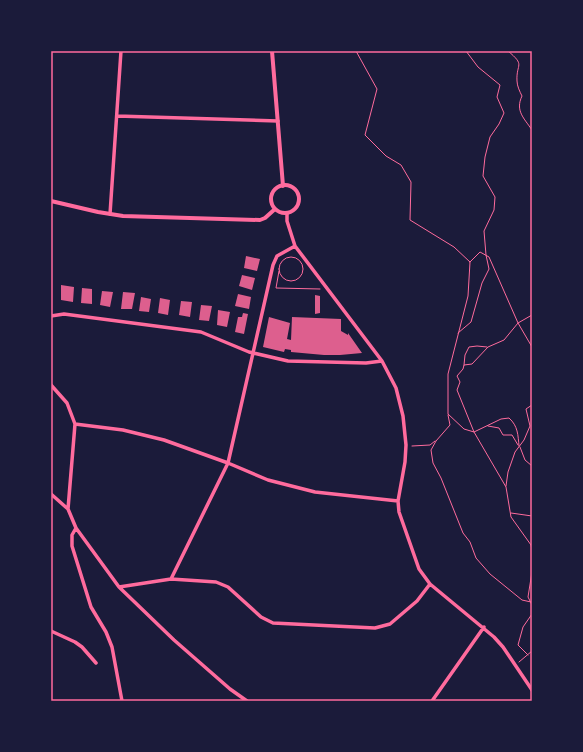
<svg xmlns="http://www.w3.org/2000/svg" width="583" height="752" viewBox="0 0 583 752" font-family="'DM Sans',sans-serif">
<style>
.building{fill:#dd5f8e}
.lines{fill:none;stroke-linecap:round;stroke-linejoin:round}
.path{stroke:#ff6b9d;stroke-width:1}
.minor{stroke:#ff6b9d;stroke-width:3.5}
.tertiary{stroke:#ff6b9d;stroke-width:4}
.neatline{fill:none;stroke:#ff6b9d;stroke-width:1.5}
</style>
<rect width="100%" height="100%" fill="#1b1b3a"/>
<path class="building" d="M246,256L260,259L257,271L244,268Z
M242,275L255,278L252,290L239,286Z
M61,285L74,287L73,302L61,300Z
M82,288L92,289V304L81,303Z
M102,291L113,292L110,307L100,305Z
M123,292L135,293L132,309H121Z
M238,294L251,297L249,309L235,306Z
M315,295L320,296V313L315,314Z
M141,297L151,299L149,312L139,311Z
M160,298L170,300L168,315L158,313Z
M181,301L192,302L190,317L179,315Z
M201,305L212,306L209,321L199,320Z
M218,310L230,312L227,327L217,325Z
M243,313L248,314L244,334L235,332L238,317H242Z
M269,317L290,323L287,339L291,340L292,317L341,319V331L348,335V333L362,353L340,355H324L291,352V350L285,349L284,352L263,347Z"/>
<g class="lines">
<path class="path" d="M356,51L377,89L365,135L386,156L401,165L411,182L410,220L454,247L470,262L468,296L448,374V414L464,429L474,432L506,487L511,517L531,545L532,550
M508,51C526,66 516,63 517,81C517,86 520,92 522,96C515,111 524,118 532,130
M279 269a12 12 0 1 1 24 0a12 12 0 1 1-24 0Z
M470,262L480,252L489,257L518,323L532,347
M279,271L276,288L320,289
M458,333L471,322L482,283L489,269L486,255L484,231L494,210L495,197L483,176L485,157L490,137L499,124L504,113L497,97L500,85L478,67L466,51
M464,365L465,355L469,347L477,346L487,347
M448,415L450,425L436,441L431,450L433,463L441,478L463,533L470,542L476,558L490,574L522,600L531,602
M488,426L499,428L503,435H512L518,445
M412,446L430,445L435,441
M519,446C518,435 518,426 509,418L501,419L474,432L457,390L460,382L457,376L463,369L464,365L472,364L488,347L504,340L518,323L532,315
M520,447L525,460L532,466
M506,486L508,472L515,452L524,440L530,426L526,409L532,405
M511,513L532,516
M532,572L528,597L532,605
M528,655L518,645L523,627L532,614
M519,662L532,651"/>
<path class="minor" d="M117,116L278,121
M287,213V221L295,246L382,361L396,388L403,416L406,445L405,462L398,501L399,512L419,569L430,584L494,637L503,647L532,690
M110,214L121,51
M51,316L64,314L201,332L249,352L288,361L366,363L382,361
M51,385L67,403L75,424L68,509
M75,424L123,430L164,440L228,463L268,480L315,492L398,501
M51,494L68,509L76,528L119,587L174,640L230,689L247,701
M76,528L72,535V546L91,607L106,632L112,647L122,701
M171,579L228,463L273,265L277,256L295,246
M119,587L171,579L216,582L228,587L261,617L273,623L375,628L390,624L417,601L430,584
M51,631L75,642L82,647L96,663
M432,701L484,627"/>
<path class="tertiary" d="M272,51L283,186
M271 199a14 14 0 1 1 28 0a14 14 0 1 1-28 0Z
M51,201L98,212L123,216L260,220L265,218L275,209"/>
</g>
<rect width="583" height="752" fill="none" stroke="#1b1b3a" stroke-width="104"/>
<rect x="52" y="52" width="479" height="648" class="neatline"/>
</svg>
